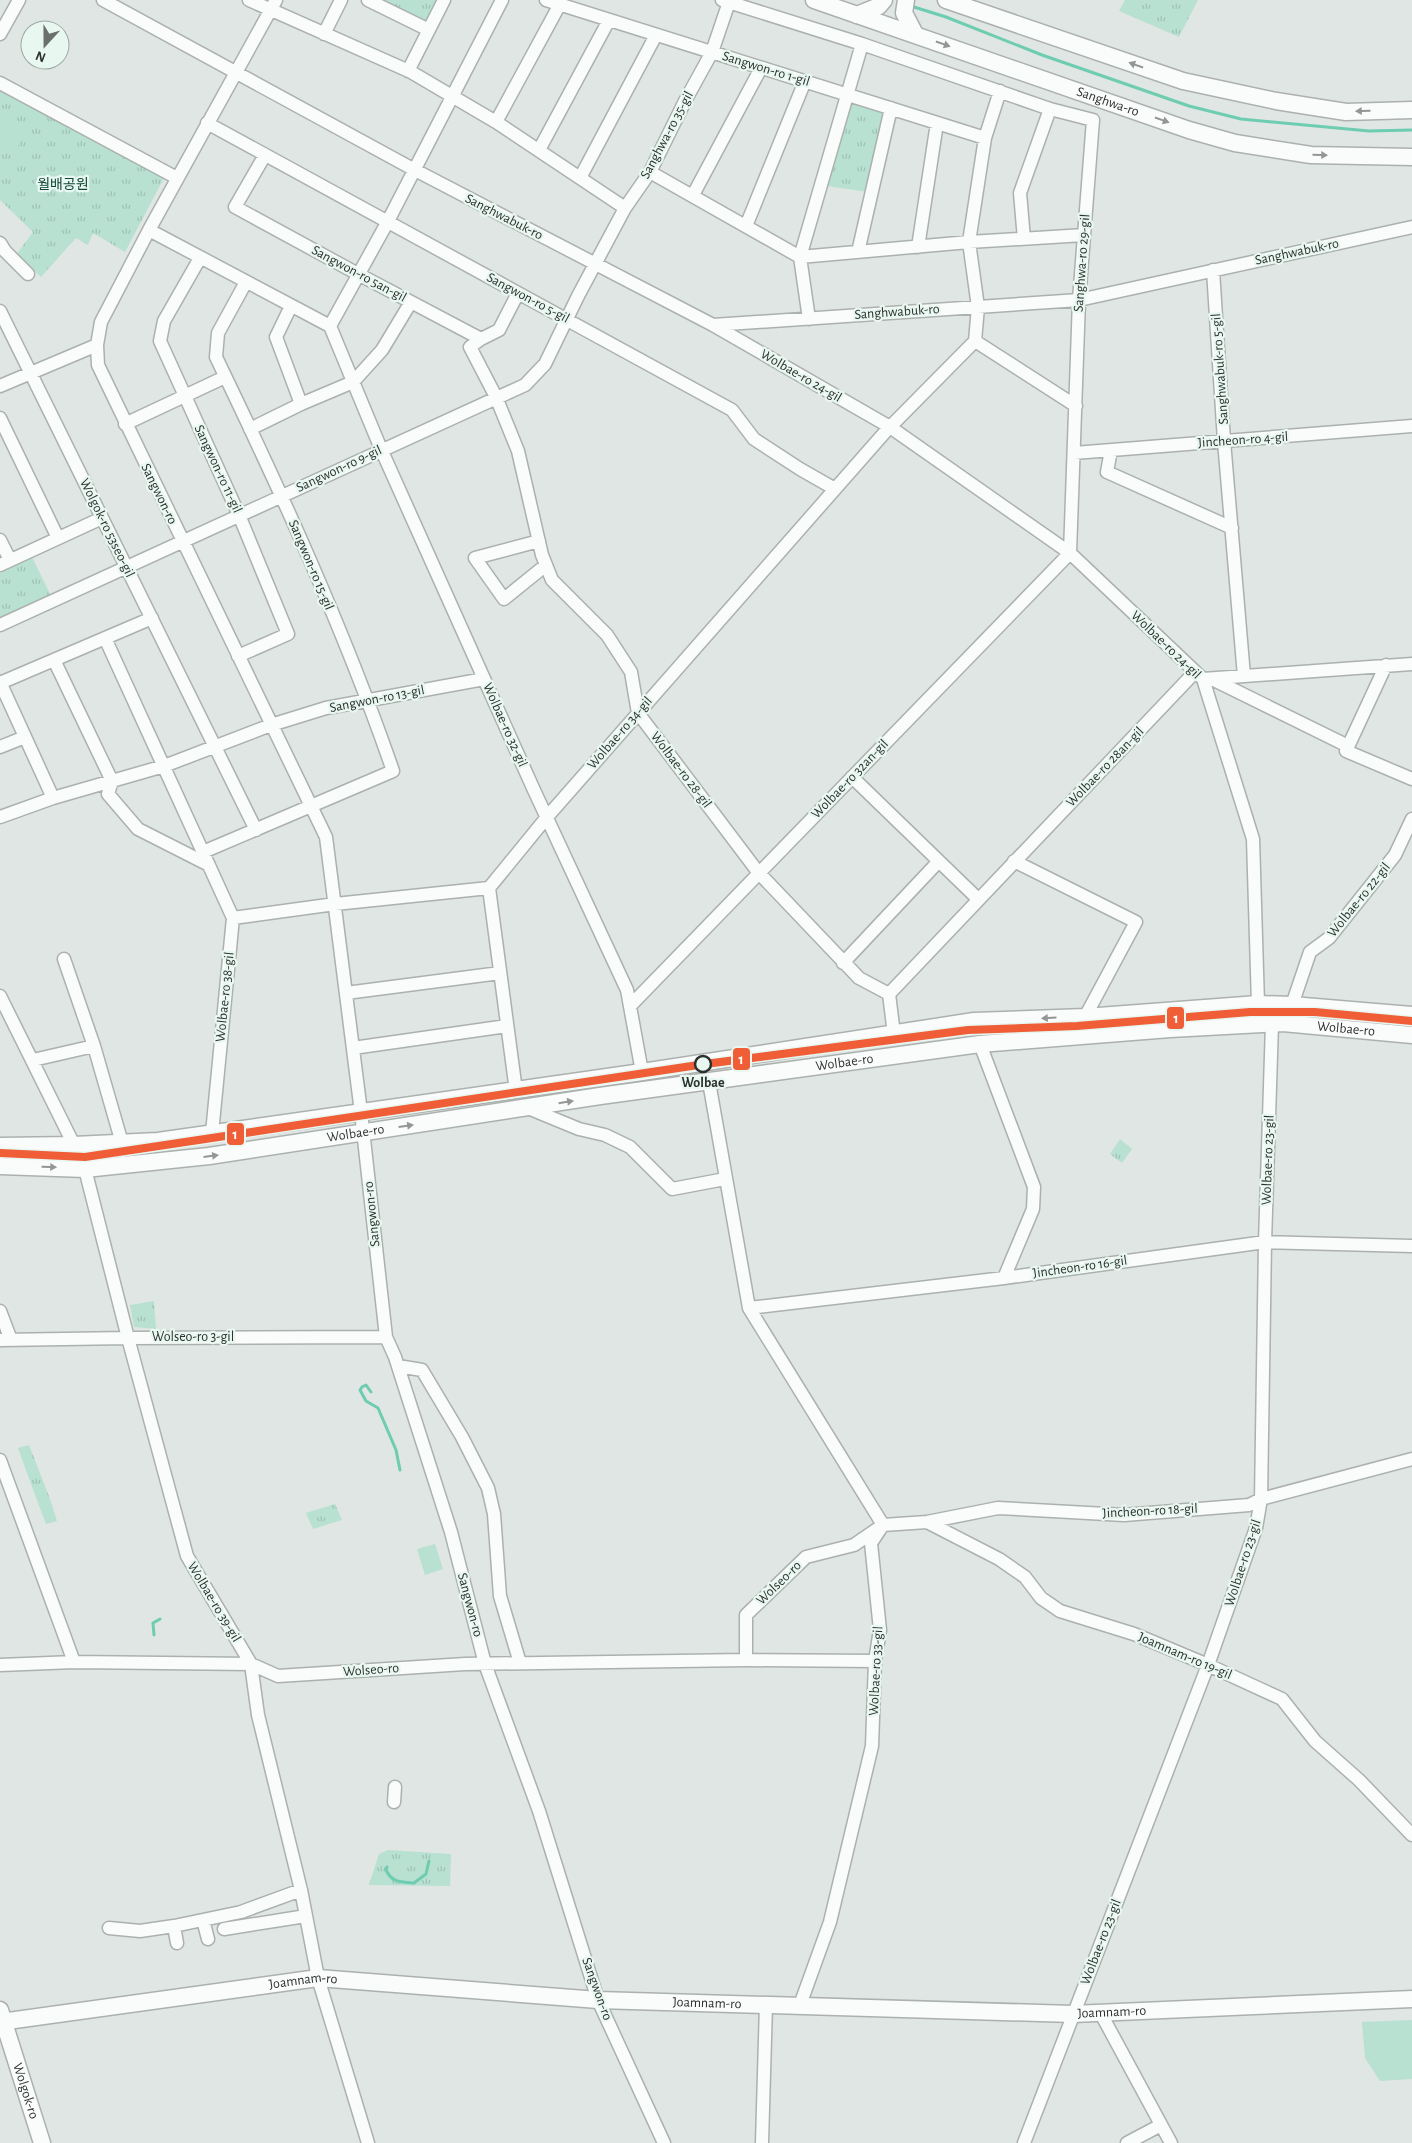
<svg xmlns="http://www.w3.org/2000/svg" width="1412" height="2143" viewBox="0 0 1412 2143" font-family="'Alegreya Sans','Noto Sans KR',sans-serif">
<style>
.park{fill:url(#park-tufts)}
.garden{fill:#b8e1d2}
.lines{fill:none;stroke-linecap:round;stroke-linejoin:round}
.stream{stroke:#6eccb1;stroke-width:3}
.minor-casing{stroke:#abb1ae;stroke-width:15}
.major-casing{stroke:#abb1ae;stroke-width:19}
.minor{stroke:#fafbfb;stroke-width:12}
.major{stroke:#fafbfb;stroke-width:16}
.metro-1-casing{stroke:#e9f7f1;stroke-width:11}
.metro-1{stroke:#ef5e37;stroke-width:8}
.oneway{fill:#939695}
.stop-dot{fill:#e9f7f1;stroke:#2c312f;stroke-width:2.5}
.labels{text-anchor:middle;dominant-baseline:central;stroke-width:4.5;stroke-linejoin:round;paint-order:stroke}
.street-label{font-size:14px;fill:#2c312f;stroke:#e9f7f1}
.park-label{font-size:14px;fill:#114738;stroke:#e9f7f1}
.stop-label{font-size:14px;font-weight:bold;fill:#2c312f;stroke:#e9f7f1}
.line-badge{stroke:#e9f7f1;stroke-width:2}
.badge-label{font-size:14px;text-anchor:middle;font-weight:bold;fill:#fff}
</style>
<defs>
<pattern id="park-tufts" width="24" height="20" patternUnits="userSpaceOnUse" patternTransform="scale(1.25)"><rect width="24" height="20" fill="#b8e1d2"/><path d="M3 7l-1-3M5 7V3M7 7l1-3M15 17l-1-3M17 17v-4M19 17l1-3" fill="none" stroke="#9ec2b5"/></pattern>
</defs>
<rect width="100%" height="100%" fill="#dfe6e3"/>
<path class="park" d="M375,0H441L430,22L423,24Z
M1125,0H1198L1179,37L1119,11Z
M0,91L164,178L125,252L93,233L88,245L76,238L41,277L16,255L33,232L0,200Z
M851,101L887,112L868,192L827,186Z
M32,557L51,596L0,619V573Z
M1120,1139L1132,1149L1122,1163L1110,1154Z
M154,1301L156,1329L134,1327L130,1305Z
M29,1445L50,1499L38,1503L18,1448Z
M335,1504L342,1520L313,1529L306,1513Z
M388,1850L451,1854L450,1886L369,1885L379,1854Z"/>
<path class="garden" d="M1,120L25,133L13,156L0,149Z
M50,1499L57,1521L46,1524L38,1503Z
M435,1544L443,1569L425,1575L417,1549Z
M1412,2020V2079L1380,2081L1365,2058L1362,2022Z"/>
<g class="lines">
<path class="stream" d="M914,7L946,17L1042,55L1189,106L1241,119L1369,131L1412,130
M371,1392L366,1385L362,1387L360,1390L366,1401L378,1408L396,1450L400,1470
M154,1635L153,1623L160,1619
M387,1867L386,1870C392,1883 401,1882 414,1883L426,1874L429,1861"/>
<g class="minor-casing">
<path id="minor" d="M103,0L413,169L713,325L1079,300L1412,227
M249,0L411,72L496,122L625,208
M276,0L149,230L101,322L97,345L98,365L326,837L361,1112L386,1337L395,1357L451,1532L485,1664L539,1811L598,2000L664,2143
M368,0L429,30
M546,0L985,138
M0,34L19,0
M324,34L341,0
M408,71L444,0
M0,83L177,178
M496,122L560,4
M207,123L732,410L754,439L800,469L835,489
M539,150L609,20
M265,155L235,207L358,274L481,339L499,330L518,293
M650,172L800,257L969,242L1084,235
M580,178L656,35
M693,195L761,68
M746,226L805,81
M149,230L330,326L381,449L533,788L627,990L642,1072
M1024,239L1020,193L1050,109
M0,243L5,251L28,274
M918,247L937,123
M858,252L891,108
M200,258L164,321L160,341L239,515L288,634L238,656
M1213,270L1224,441L1244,676
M291,306L276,337L301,404
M0,311L256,830
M809,319L800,257L862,44
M713,325L890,427L1070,553L1203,679L1253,839L1258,1004
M330,326L387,223L502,0
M481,339L470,347L496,397L518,451L542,555L552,580L607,635L631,672L638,713L758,872L859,978L889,994
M975,341L978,307L969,242L985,138L1000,91
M975,341L1076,406
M0,386L97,345
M0,418L58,538
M125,424L225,377
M250,429L301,404L353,382L382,350L411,302
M1111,450L1107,472L1232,528
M1074,453L1412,426
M0,540L10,560
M539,541L475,558L504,599L546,565
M0,565L102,518
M0,625L525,385L545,364L578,296L625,208L650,172L685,101L712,52L729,2
M105,638L233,918L212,1133
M54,660L112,781L108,794L138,829L209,865
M1386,665L1346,751L1412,779
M1203,679L1412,664
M1212,679L1348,746
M0,682L53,798
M0,683L152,618
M0,747L25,737
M852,777L978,899
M0,817L53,798L164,766L271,725L326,708L484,679
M203,852L393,771C344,629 281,492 216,357L218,333L246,282
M1014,861L1136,922L1085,1017
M233,918L335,904L489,888
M64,959L94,1046L122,1143
M843,963L939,861
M346,993L500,973
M889,994L1195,672
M889,994L894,1034
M0,996L74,1145
M1292,1005L1310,952L1329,938L1395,855L1412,819
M630,1006L1070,553L1079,300L1093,120L1050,109L862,44L722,0
M980,1044L1034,1187L1033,1209L1004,1278
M353,1048L507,1026
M33,1060L94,1046
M709,1082L749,1308L883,1525L871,1543L880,1630L875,1661L872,1746L830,1922L800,2005
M516,1091L489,888L547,817L886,431L975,341
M528,1108L579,1129L605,1135L630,1147L672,1189L725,1179
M85,1169L128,1338L187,1556L251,1664L258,1715L301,1890L318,1978L368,2143
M749,1308L1004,1278L1265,1242L1412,1246
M0,1311L11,1340
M0,1340L128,1338L386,1337
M398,1366L422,1370L462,1437L488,1488L494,1514L500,1596L520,1663
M0,1460L74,1662
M927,1522L999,1559L1025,1577L1041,1598L1060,1611L1134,1634L1208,1665L1282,1699L1315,1741L1359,1780L1412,1835
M746,1660V1615L806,1557L854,1545L883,1525L927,1522L998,1508L1124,1515L1249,1505L1261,1499L1412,1459
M0,1665L74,1662L251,1664L278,1676L465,1664L746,1660L875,1661
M394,1802L395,1787
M203,1920L208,1939
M174,1926L177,1943
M109,1928L140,1931L174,1926L241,1912L301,1890
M224,1929L306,1916
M1100,2012L1171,2143
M762,2143L766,2004
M1024,2143L1208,1665L1256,1528L1261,1499L1265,1242L1272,1024
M1127,2143L1161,2125"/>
</g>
<g class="major-casing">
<g id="major">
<path id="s1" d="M814,0L1189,130L1235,143L1311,155L1412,157"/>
<path d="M906,0L904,13L915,34"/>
<path d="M946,0L1183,81L1276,101L1346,112L1412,110"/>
<path d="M857,15L879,6L884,0"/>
<path d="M0,1146L74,1145L158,1141L642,1072L974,1021L1085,1017L1258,1004L1292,1005L1412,1015"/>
<path id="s2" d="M0,1166L85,1169L209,1156L600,1096L980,1044L1170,1029L1283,1023L1412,1035"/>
<path id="s3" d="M0,2010L42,2143"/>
<path id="s4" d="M0,2022L318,1978L598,2000L1073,2014L1412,1999"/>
</g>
</g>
<use href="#minor" class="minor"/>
<use href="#major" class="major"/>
<g class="metro-1-casing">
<path id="metro-1" d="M0,1153L85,1157L705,1064L968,1030L1077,1026L1250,1012H1315L1412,1021"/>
</g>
<use href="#metro-1" class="metro-1"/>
</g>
<defs><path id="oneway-solid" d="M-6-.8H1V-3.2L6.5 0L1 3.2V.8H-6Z" transform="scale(1.25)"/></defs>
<g class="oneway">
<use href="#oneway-solid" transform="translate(943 44) rotate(19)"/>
<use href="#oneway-solid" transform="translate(1136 65) rotate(-161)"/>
<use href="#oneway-solid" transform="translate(1363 111) rotate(178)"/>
<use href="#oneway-solid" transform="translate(1162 120) rotate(19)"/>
<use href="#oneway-solid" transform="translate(1320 155) rotate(1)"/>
<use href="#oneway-solid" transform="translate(1049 1018) rotate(177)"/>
<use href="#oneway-solid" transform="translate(566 1102) rotate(-9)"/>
<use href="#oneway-solid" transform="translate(406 1126) rotate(-8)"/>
<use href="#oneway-solid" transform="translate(211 1156) rotate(-7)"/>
<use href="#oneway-solid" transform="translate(49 1167) rotate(2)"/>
</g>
<circle class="stop-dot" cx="703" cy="1064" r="8"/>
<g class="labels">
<g class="street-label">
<text transform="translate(766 69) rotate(17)">Sangwon-ro 1-gil</text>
<text stroke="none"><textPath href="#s1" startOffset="311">Sanghwa-ro</textPath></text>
<text transform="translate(667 135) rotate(-62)">Sanghwa-ro 35-gil</text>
<text transform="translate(504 217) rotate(27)">Sanghwabuk-ro</text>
<text transform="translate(1297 252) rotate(-12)">Sanghwabuk-ro</text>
<text transform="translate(1082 263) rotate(-86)">Sanghwa-ro 29-gil</text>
<text transform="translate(359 274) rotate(28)">Sangwon-ro 5an-gil</text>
<text transform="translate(528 298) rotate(28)">Sangwon-ro 5-gil</text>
<text transform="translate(897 312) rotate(-4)">Sanghwabuk-ro</text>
<text transform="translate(1220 369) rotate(-94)">Sanghwabuk-ro 5-gil</text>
<text transform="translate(801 376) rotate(30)">Wolbae-ro 24-gil</text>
<text transform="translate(1243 440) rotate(-4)">Jincheon-ro 4-gil</text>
<text transform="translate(218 469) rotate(65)">Sangwon-ro 11-gil</text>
<text transform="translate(339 469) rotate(-25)">Sangwon-ro 9-gil</text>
<text transform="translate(159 494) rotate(64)">Sangwon-ro</text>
<text transform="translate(107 528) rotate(64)">Wolgok-ro 53seo-gil</text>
<text transform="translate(311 565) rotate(67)">Sangwon-ro 15-gil</text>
<text transform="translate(1166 645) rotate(44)">Wolbae-ro 24-gil</text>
<text transform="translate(377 699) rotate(-11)">Sangwon-ro 13-gil</text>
<text transform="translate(505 725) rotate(66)">Wolbae-ro 32-gil</text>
<text transform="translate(620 733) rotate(-49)">Wolbae-ro 34-gil</text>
<text transform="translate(1105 767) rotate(-46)">Wolbae-ro 28an-gil</text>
<text transform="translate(681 770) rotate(53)">Wolbae-ro 28-gil</text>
<text transform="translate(850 779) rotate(-46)">Wolbae-ro 32an-gil</text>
<text transform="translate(1359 900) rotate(-51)">Wolbae-ro 22-gil</text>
<text transform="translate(225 997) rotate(-84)">Wolbae-ro 38-gil</text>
<text stroke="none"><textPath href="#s2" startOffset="1356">Wolbae-ro</textPath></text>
<text stroke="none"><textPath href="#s2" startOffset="852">Wolbae-ro</textPath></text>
<text stroke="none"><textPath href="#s2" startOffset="358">Wolbae-ro</textPath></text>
<text transform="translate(1268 1160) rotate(-88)">Wolbae-ro 23-gil</text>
<text transform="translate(372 1214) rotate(-96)">Sangwon-ro</text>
<text transform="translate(1080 1267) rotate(-8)">Jincheon-ro 16-gil</text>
<text x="193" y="1337">Wolseo-ro 3-gil</text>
<text transform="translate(1150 1511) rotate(-3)">Jincheon-ro 18-gil</text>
<text transform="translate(1243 1563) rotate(-72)">Wolbae-ro 23-gil</text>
<text transform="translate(779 1583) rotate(-44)">Wolseo-ro</text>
<text transform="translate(214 1602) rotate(59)">Wolbae-ro 39-gil</text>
<text transform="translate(470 1605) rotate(75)">Sangwon-ro</text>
<text transform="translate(1185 1656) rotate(23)">Joamnam-ro 19-gil</text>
<text transform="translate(371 1670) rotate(-4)">Wolseo-ro</text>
<text transform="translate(876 1671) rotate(-87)">Wolbae-ro 33-gil</text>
<text transform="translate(1101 1942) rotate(-69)">Wolbae-ro 23-gil</text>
<text stroke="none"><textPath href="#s4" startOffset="306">Joamnam-ro</textPath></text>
<text transform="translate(597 1989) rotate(70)">Sangwon-ro</text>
<text stroke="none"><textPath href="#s4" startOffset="711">Joamnam-ro</textPath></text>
<text stroke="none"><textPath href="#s4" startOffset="1116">Joamnam-ro</textPath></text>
<text stroke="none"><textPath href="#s3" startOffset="85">Wolgok-ro</textPath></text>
</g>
<g class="park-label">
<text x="63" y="185">월배공원</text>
</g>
<g class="stop-label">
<text x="703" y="1083">Wolbae</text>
</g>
</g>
<g class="line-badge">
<rect x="1166" y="1006" width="19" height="24" rx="5" fill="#ef5e37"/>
<rect x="732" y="1047" width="19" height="24" rx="5" fill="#ef5e37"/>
<rect x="226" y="1122" width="19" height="24" rx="5" fill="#ef5e37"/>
</g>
<g class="badge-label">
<text x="1176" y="1023">1</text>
<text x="741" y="1064">1</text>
<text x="235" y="1139">1</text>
</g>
<g transform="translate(45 45) rotate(201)"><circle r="24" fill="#e9f7f1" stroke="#9da8a3"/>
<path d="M0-4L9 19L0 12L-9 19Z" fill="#6b706e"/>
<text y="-8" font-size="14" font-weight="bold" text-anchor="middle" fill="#2c312f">N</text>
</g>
</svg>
